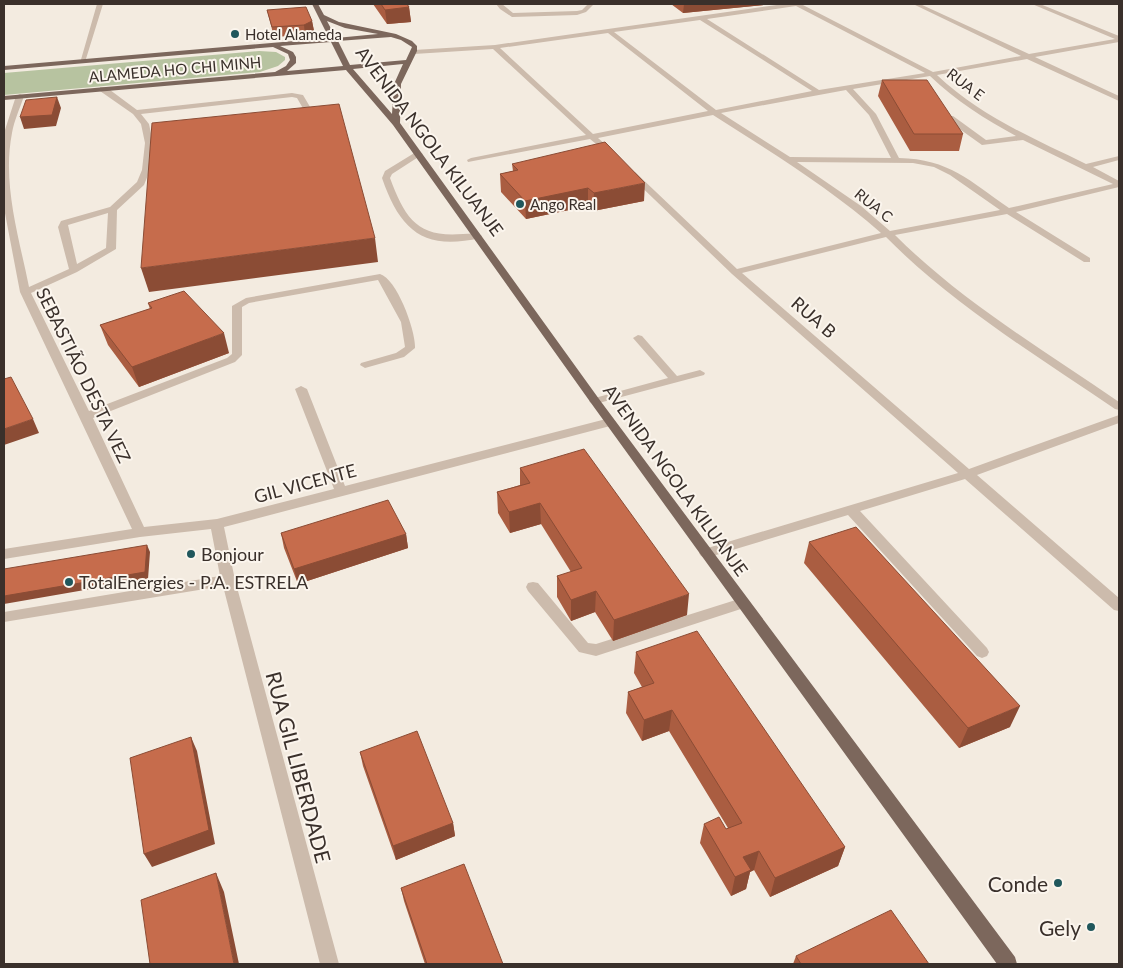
<svg xmlns="http://www.w3.org/2000/svg" width="1123" height="968" viewBox="0 0 1123 968" font-family="Lato,sans-serif">
<style>
.green{fill:#b7c3a0}
.lines{fill:none;stroke-linecap:round;stroke-linejoin:round}
.minor{fill:#ccbbac;fill-rule:evenodd}
.major{fill:#7c675c;fill-rule:evenodd}
.wall{fill:#aa5d41}
.shaded-wall{fill:#8b4c35}
.building{fill:#c66c4c;stroke:#8b4c35}
.poi-dot{fill:#20575c;stroke:#fbf5ed;stroke-width:2}
.labels{text-anchor:middle;dominant-baseline:central;stroke-width:4;stroke-linejoin:round;paint-order:stroke}
.far-poi-label{font-size:15px;fill:#3a302b;stroke:#fbf5ed;text-anchor:start}
.far-street-label{font-size:15px;fill:#3a302b;stroke:#fbf5ed}
.street-label{font-size:18px;fill:#3a302b;stroke:#fbf5ed}
.poi-label{font-size:18px;fill:#3a302b;stroke:#fbf5ed;text-anchor:start}
.near-street-label{font-size:21px;fill:#3a302b;stroke:#fbf5ed}
.near-poi-label{font-size:21px;fill:#3a302b;stroke:#fbf5ed;text-anchor:end}
</style>
<rect width="100%" height="100%" fill="#f3ebe0"/>
<path class="green" d="M259,51L276,52L285,57V60L278,66L260,72L4,95V73Z"/>
<g class="lines">
<path class="minor" d="M97,4H103L85,62L80,63Z
M496,4H502L513,13L577,11L582,10L588,4H594L586,12L577,15L512,17L500,9Z
M784,4H801L933,72L1021,56L913,4H920L1029,54L1115,39L1032,4H1040L1119,36V42L1035,57L1119,96V101L1027,59L937,75C980,116 1033,138 1086,164L1119,156V160L1093,167L1119,181V187L1016,212L1090,258V262H1084L1007,214L895,235C961,301 1042,349 1119,402V410L1115,409C1036,355 953,305 886,237L742,273L969,469L1119,415V423L977,475L1119,598V611L1114,610L965,479L860,511L987,648L989,652L987,656L982,658L977,656L848,515L706,558L701,556L699,553L701,550L958,473L732,274L628,174L635,172L737,269L881,233C830,188 771,152 713,115L598,138L615,153L616,155L612,157L590,139L468,162L467,160L471,158L586,135L493,49L414,54L411,52L414,50L495,45ZM796,6L925,73L819,90L707,19ZM700,20L812,91L716,110L614,32ZM608,33L708,111L593,134L500,48ZM930,76C956,101 985,119 1016,136L986,140L953,116H947V120L982,145L1023,140L1113,184L1009,208C970,181 949,159 899,158L876,114L853,89ZM846,90L869,115L891,158L790,157L721,113ZM797,162L913,163L934,167L950,175L1000,210L890,231L861,206Z
M100,87H106L137,110L292,93L303,95L319,122L312,124L297,98L292,97L141,114L149,124L153,143L150,170L144,185L117,210L116,249L77,272L31,293L89,411L227,358L232,354V306L246,298L380,274C397,279 416,331 415,348L404,357L365,368L360,365L361,363L396,353L405,347L401,322L378,280L249,303L242,307V355L235,362L93,418L144,527L217,519L334,489L295,389L301,386L307,389L345,486L610,418L616,422L614,425L224,527L235,580L339,964H320L223,586L4,622V612L220,576L211,529L140,537L4,559V549L132,529L20,292L4,208V133L16,96L20,94L24,96C20,108 14,121 12,133C2,184 19,237 29,287L69,269L58,227L61,221L110,207L137,182L142,170L145,143L141,124L133,114L100,91ZM108,213L106,248L77,264L68,225Z
M416,152L423,154L392,174L390,178C405,218 417,238 463,234C470,234 476,232 482,236L480,238C423,251 400,230 382,178L385,171Z
M638,335L642,336L677,376L700,370L705,373L704,375L595,404L591,403L589,401L591,399L668,378L633,338Z
M533,582L538,583L588,643L596,644L742,598L747,599L749,603L747,607L596,656L579,652L528,591L526,587L528,583Z"/>
<path class="major" d="M312,4H318L324,15L339,22L396,34L412,41L417,46V51L401,84L400,123L599,399L1015,957L1017,964H997L591,403L393,125L346,70L4,100V96L275,72L286,66L290,60L288,54L273,47L4,70V66L329,38ZM327,21L345,28L378,34L336,38ZM391,37L401,40L412,47L406,60L350,65L338,41ZM331,42L343,66L287,71L296,63V57L293,52L280,46ZM403,64L394,84L392,114L353,69Z"/>
</g>
<path class="wall" d="M373,4H407L409,7L411,22L387,24Z
M671,4H773L683,13Z
M267,10L312,21L314,31L305,35L274,37Z
M882,80L963,134L959,151H910L878,96Z
M512,164L644,201L593,211L588,206L526,219L501,192L500,174L513,171Z
M148,303L229,353L139,387L108,345L100,325L150,309Z
M520,468L687,615L613,641L595,612L571,621L557,597V576L571,572L541,524L510,533L498,513L497,492L520,485Z
M281,533L406,534L408,548L298,584L284,548Z
M809,542L1010,727L959,748L804,563Z
M636,652L845,847L838,866L770,897L754,870L750,872L746,889L731,896L700,843L704,824L726,829L728,828L669,731L642,741L626,713L628,692L642,687L634,673Z
M360,752L453,823L455,836L396,860L363,766Z
M401,888L503,964H425L404,901Z
M796,956L929,964H793Z"/>
<path class="shaded-wall" d="M684,4H773L683,13Z
M409,7L411,22L387,24L385,10Z
M312,21L314,31L305,35L304,25Z
M57,97L61,108L56,126L24,129L20,117Z
M645,183L644,201L593,211L594,193Z
M588,188V206L526,219L525,201Z
M375,238L378,262L149,292L141,268Z
M224,333L229,353L139,387L132,367Z
M33,419L39,433L4,445V429Z
M540,503L541,524L510,533L509,512Z
M406,534L408,548L298,584L294,569Z
M147,545L150,552L148,579L4,604V596Z
M596,591L595,612L571,621V600Z
M689,594L687,615L613,641L614,620Z
M1020,706L1010,727L959,748L968,728Z
M672,710L669,731L642,741L644,720Z
M191,737L197,751L215,844L152,867L144,854Z
M453,823L455,836L396,860L393,846Z
M845,847L838,866L770,897L775,878Z
M759,851L754,870L750,872L746,889L731,896L735,877L743,857Z
M216,873L224,892L239,964H234Z"/>
<path class="building" d="M381,4H407L409,7L385,10Z
M306,7L312,21L304,25L272,27L267,10Z
M882,80H927L963,134H914Z
M57,97L52,115L20,117L26,100Z
M339,104L375,238L141,268L152,123Z
M605,142L645,183L594,193L588,188L525,201L500,174L518,170L512,164Z
M184,291L224,333L132,367L100,325L152,308L148,303Z
M11,377L33,419L4,429V379Z
M584,449L689,594L614,620L596,591L571,600L557,576L582,568L540,503L509,512L497,492L530,483L520,468Z
M388,500L406,534L294,569L281,533Z
M856,527L1020,706L968,728L809,542Z
M147,545L145,572L4,596V569Z
M697,631L845,847L775,878L759,851L743,857L751,870L735,877L704,824L719,817L726,829L742,823L672,710L644,720L628,692L654,683L636,652Z
M417,731L453,823L393,846L360,752Z
M191,737L209,830L144,854L130,758Z
M464,864L503,964H427L401,888Z
M216,873L234,964H150L141,900Z
M891,910L929,964H801L796,956Z"/>
<g class="poi-dot">
<circle cx="235" cy="34" r="5"/>
<circle cx="520" cy="204" r="5"/>
<circle cx="191" cy="554" r="5"/>
<circle cx="69" cy="582" r="5"/>
<circle cx="1058" cy="883" r="5"/>
<circle cx="1091" cy="927" r="5"/>
</g>
<g class="labels">
<g class="far-poi-label">
<text x="245" y="34">Hotel Alameda</text>
<text x="530" y="204">Ango Real</text>
</g>
<g class="far-street-label">
<text transform="translate(175 69) rotate(-5)">ALAMEDA HO CHI MINH</text>
<text transform="translate(966 84) rotate(37)">RUA E</text>
<text transform="translate(874 205) rotate(39)">RUA C</text>
</g>
<g class="street-label">
<text transform="translate(430 141) rotate(53)">AVENIDA NGOLA KILUANJE</text>
<text transform="translate(814 317) rotate(41)">RUA B</text>
<text transform="translate(84 375) rotate(64)">SEBASTIÃO DESTA VEZ</text>
<text transform="translate(676 480) rotate(54)">AVENIDA NGOLA KILUANJE</text>
<text transform="translate(305 483) rotate(-15)">GIL VICENTE</text>
</g>
<g class="poi-label">
<text x="201" y="554">Bonjour</text>
<text x="79" y="582">TotalEnergies - P.A. ESTRELA</text>
</g>
<g class="near-street-label">
<text transform="translate(299 767) rotate(75)">RUA GIL LIBERDADE</text>
</g>
<g class="near-poi-label">
<text x="1048" y="883">Conde</text>
<text x="1081" y="927">Gely</text>
</g>
</g>
<rect width="1123" height="968" fill="none" stroke="#3a302b" stroke-width="10"/>
</svg>
